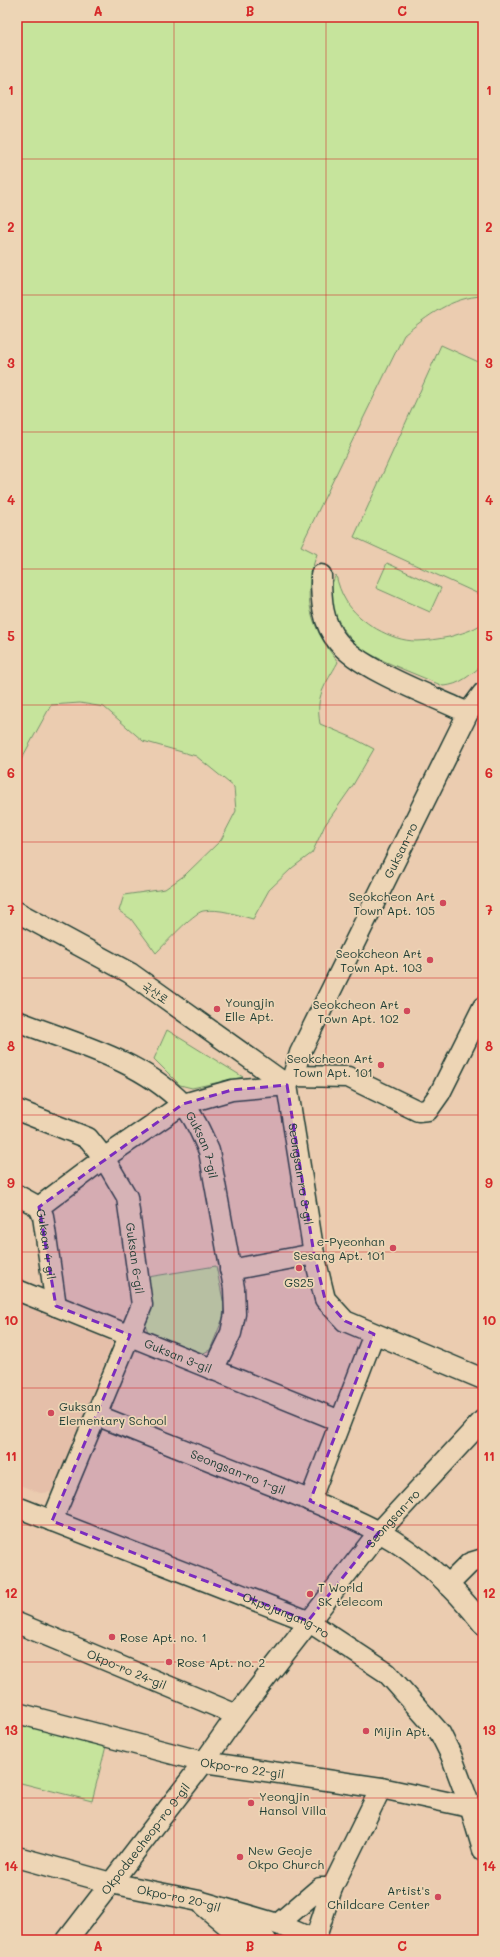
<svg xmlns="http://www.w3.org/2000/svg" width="500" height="1957" viewBox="0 0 500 1957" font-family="Mali,'Poor Story',sans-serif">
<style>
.built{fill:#e5bfa9}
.green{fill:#c6e49c;stroke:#729068}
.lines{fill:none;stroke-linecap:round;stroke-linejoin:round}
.minor-casing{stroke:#1f3d34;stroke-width:23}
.minor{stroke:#edd5b5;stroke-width:20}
.marked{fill:#7b2cbf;fill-opacity:0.2;stroke:#7b2cbf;stroke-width:3;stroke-dasharray:8 5;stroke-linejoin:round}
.grid{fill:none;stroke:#d62828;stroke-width:1;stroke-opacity:0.55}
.poi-dot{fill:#d1495b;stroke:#edd5b5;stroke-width:1.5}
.labels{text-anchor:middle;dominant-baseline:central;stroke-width:3.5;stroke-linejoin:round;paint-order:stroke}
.street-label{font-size:12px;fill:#1f3d34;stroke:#edd5b5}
.poi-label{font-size:12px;fill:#1f3d34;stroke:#edd5b5;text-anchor:start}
.neatline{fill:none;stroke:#d62828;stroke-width:1.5}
.grid-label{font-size:13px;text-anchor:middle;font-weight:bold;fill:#d62828}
</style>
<rect width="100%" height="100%" fill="#ebccb0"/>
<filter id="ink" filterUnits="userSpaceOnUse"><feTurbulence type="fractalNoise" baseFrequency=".025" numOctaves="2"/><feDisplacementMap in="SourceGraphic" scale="8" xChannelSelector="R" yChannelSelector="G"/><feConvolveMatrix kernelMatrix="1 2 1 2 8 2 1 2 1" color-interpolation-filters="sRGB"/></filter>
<g filter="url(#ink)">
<path class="built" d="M17,1296L109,1332L113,1342L54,1492L40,1493L17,1484Z"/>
<path class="green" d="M17,17H483V296C452,297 427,316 404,335L301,546L317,554C301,598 310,626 338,662C325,686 315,695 320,724L351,737L374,749L353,785L325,825L312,853L292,868L269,890L253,919C237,915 220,908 203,911C193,913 165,944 156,953L131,919L119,911L124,895L165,889L185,875L221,840L236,811L234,787L196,756L143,741L104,707L80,703L51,705L17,767Z
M441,345L483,364V596L354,537Z
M387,563L441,588L430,612L376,588Z
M336,575C338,584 341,593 346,601C359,622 391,641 416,641C426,641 439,639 449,637C462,633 472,631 483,623V665C469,675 461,685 443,686C418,675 390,665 366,652C347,640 330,613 330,590C331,585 334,579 336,575Z
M167,1030L243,1077L192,1088L180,1085L154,1059Z
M216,1266L224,1305L223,1318L210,1350L197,1356L149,1334L144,1322L148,1277Z
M17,1724L106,1746L92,1801L17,1782Z"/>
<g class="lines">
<g class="minor-casing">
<g id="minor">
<path d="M321,575C321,599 322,623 338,642C362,671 433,696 468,713"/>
<path d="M17,912L130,973L287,1085"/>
<path id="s1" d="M17,1021C73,1043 139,1059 182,1103C194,1116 202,1135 209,1151L234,1288L235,1314L231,1333L213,1370"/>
<path d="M293,1076L348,1077L418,1111L428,1110L440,1093L483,1007"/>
<path id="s2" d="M287,1085L293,1076L300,1053L468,713L483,693"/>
<path id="s3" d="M287,1085L314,1254L325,1299L345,1321L483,1379"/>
<path id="s4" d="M17,1110L88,1138L104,1158L127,1197L142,1305L52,1521"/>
<path id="s5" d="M17,1195L39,1207L43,1216L56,1306"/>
<path d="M39,1207L104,1158L183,1104L232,1090L287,1085"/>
<path d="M230,1270L314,1254"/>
<path id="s6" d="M17,1290L340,1421"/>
<path id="s7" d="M96,1415C152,1437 207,1459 262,1481C301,1497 342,1512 379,1532C419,1554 455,1588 483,1624"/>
<path d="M310,1501L374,1334"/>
<path id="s8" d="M17,1507L308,1621L387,1673L440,1733L451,1755L470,1806L483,1850"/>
<path d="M448,1585L470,1563L483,1559"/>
<path id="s9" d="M17,1623L237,1715"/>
<path id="s10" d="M17,1713L204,1762L381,1788L479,1809"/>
<path id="s11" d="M17,1857L111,1883L199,1901L278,1924L315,1940"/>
<path d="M204,1906L229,1927L266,1940"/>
<path d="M278,1924L320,1888H332"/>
<path id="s12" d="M67,1940L204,1762L237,1715L379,1532L483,1420"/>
<path d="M315,1940L332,1888L381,1788"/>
</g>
</g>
<use href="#minor" class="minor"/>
</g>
</g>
<path class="marked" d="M287,1085L314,1254L325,1299L345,1321L374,1334L310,1501L379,1532L308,1621L52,1521L130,1335L56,1306L39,1207L183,1104L232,1090Z"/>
<path class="grid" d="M174,17V1940M326,17V1940M17,159H483M17,295H483M17,432H483M17,569H483M17,705H483M17,842H483M17,978H483M17,1115H483M17,1252H483M17,1388H483M17,1525H483M17,1662H483M17,1798H483"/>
<g class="poi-dot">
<circle cx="443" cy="903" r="4"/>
<circle cx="430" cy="960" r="4"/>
<circle cx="217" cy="1009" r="4"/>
<circle cx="407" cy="1011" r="4"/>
<circle cx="381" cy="1065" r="4"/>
<circle cx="393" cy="1248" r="4"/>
<circle cx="299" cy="1268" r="4"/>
<circle cx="51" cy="1413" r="4"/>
<circle cx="310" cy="1594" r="4"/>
<circle cx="112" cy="1637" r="4"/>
<circle cx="169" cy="1662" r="4"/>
<circle cx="366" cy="1731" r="4"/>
<circle cx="251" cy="1803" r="4"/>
<circle cx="240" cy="1857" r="4"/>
<circle cx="438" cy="1897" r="4"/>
</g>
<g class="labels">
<g class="street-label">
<text stroke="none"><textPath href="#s2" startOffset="261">Guksan-ro</textPath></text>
<text transform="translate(156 992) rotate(35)">국산로</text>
<text stroke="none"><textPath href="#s1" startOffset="233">Guksan 7-gil</textPath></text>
<text stroke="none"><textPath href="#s3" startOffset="90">Seongsan-ro 3-gil</textPath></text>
<text stroke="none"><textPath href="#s5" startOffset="63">Guksan 4-gil</textPath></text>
<text stroke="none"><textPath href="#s4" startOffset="209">Guksan 6-gil</textPath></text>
<text stroke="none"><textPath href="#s6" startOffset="174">Guksan 3-gil</textPath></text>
<text stroke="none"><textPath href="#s7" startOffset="153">Seongsan-ro 1-gil</textPath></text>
<text stroke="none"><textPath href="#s12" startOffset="533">Seongsan-ro</textPath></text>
<text stroke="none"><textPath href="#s8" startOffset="290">Okpojungang-ro</textPath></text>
<text stroke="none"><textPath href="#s9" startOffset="119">Okpo-ro 24-gil</textPath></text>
<text stroke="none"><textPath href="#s10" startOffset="232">Okpo-ro 22-gil</textPath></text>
<text stroke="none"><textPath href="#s12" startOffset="128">Okpodaecheop-ro 9-gil</textPath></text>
<text stroke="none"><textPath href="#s11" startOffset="167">Okpo-ro 20-gil</textPath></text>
</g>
<g class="poi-label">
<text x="435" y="896" text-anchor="end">Seokcheon Art<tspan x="435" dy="14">Town Apt. 105</tspan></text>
<text x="422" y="953" text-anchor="end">Seokcheon Art<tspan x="422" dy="14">Town Apt. 103</tspan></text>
<text x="225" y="1002">Youngjin<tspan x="225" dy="14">Elle Apt.</tspan></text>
<text x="399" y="1004" text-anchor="end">Seokcheon Art<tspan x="399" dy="14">Town Apt. 102</tspan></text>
<text x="373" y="1058" text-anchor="end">Seokcheon Art<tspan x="373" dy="14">Town Apt. 101</tspan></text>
<text x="385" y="1241" text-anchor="end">e-Pyeonhan<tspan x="385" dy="14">Sesang Apt. 101</tspan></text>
<text x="299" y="1282" text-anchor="middle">GS25</text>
<text x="59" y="1406">Guksan<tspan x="59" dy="14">Elementary School</tspan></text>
<text x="318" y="1587">T World<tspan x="318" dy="14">SK telecom</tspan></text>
<text x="120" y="1637">Rose Apt. no. 1</text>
<text x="177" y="1662">Rose Apt. no. 2</text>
<text x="374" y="1731">Mijin Apt.</text>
<text x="259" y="1796">Yeongjin<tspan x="259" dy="14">Hansol Villa</tspan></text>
<text x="248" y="1850">New Geoje<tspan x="248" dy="14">Okpo Church</tspan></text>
<text x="430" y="1890" text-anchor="end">Artist's<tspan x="430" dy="14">Childcare Center</tspan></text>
</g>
</g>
<rect width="500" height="1957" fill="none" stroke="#edd5b5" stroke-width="44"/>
<rect x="22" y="22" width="456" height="1913" class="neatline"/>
<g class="grid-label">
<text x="98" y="16">A</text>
<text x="250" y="16">B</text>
<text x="402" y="16">C</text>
<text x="11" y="95">1</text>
<text x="489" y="95">1</text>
<text x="11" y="232">2</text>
<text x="489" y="232">2</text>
<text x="11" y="368">3</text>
<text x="489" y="368">3</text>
<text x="11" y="505">4</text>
<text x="489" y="505">4</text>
<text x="11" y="641">5</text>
<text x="489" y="641">5</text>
<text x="11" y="778">6</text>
<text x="489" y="778">6</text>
<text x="11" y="915">7</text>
<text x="489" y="915">7</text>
<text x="11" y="1051">8</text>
<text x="489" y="1051">8</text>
<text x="11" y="1188">9</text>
<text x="489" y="1188">9</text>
<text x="11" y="1325">10</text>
<text x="489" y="1325">10</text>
<text x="11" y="1461">11</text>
<text x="489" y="1461">11</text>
<text x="11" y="1598">12</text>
<text x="489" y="1598">12</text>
<text x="11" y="1735">13</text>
<text x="489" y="1735">13</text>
<text x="11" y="1871">14</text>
<text x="489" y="1871">14</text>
<text x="98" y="1951">A</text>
<text x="250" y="1951">B</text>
<text x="402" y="1951">C</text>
</g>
</svg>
